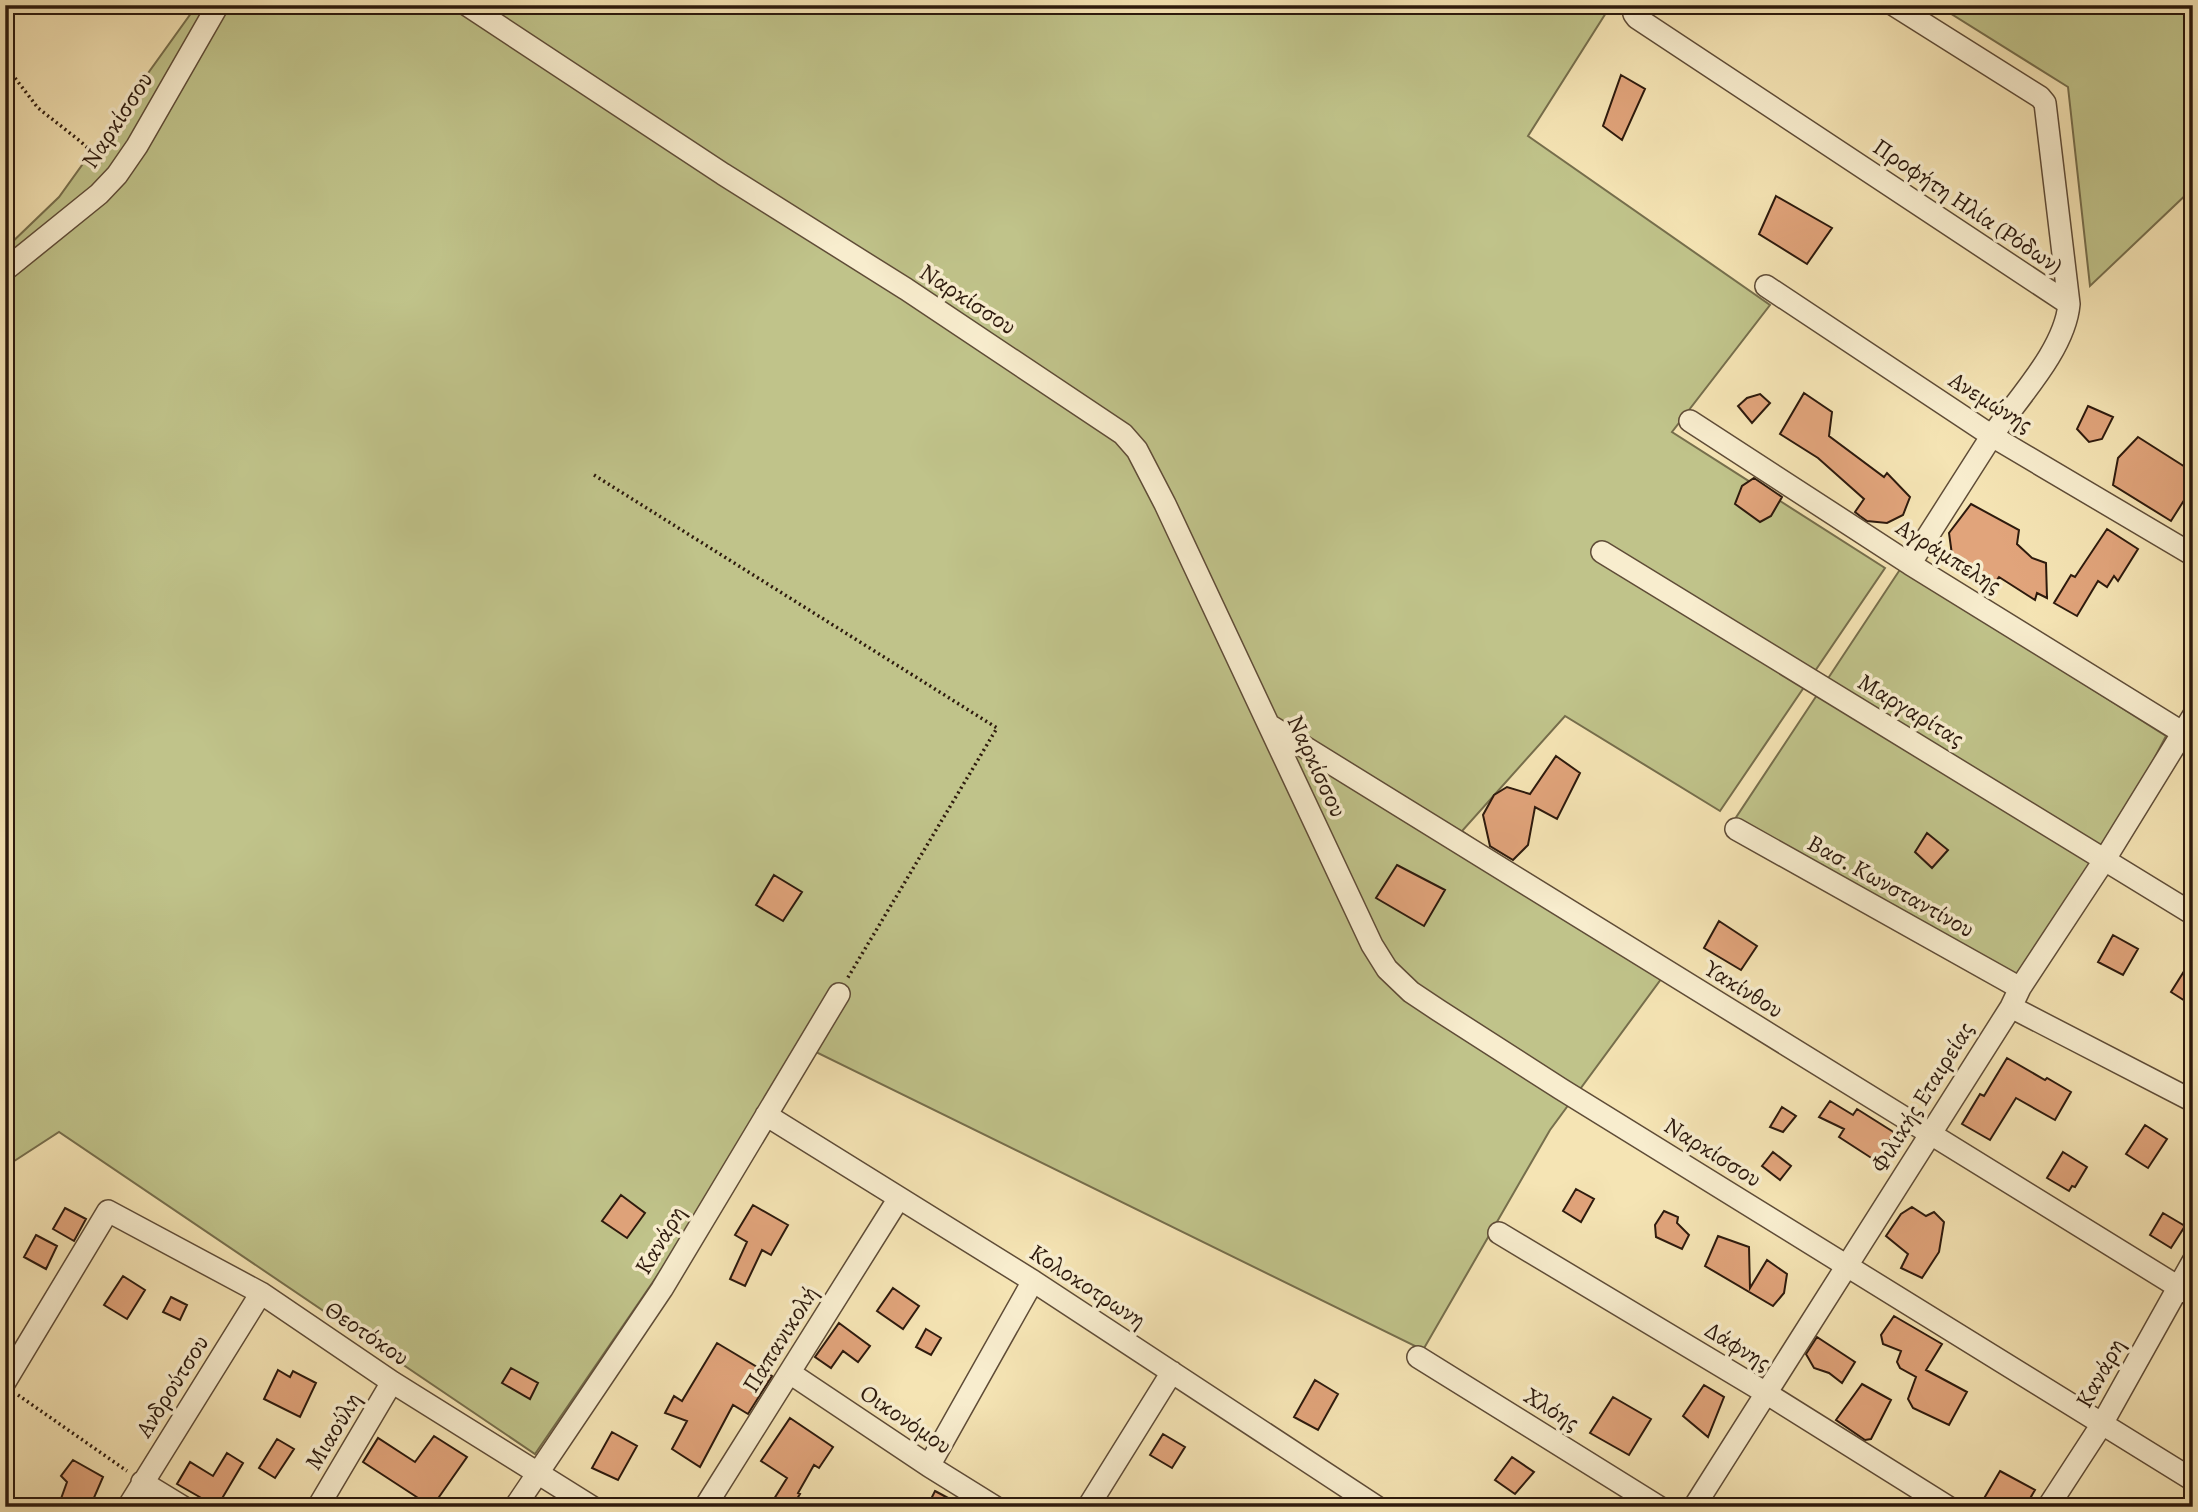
<svg xmlns="http://www.w3.org/2000/svg" width="2198" height="1512" viewBox="0 0 2198 1512" font-family="Alegreya,serif">
<style>
.green{fill:#c0c38a;stroke:#766e4c;stroke-width:2}
.building{fill:#e1a47b;stroke:#2d1a0d;stroke-width:2}
.lines{fill:none;stroke-linecap:round;stroke-linejoin:round}
.minor-casing{stroke:#5f4c37;stroke-width:24}
.path{stroke:#2d1a0d;stroke-width:3.5;stroke-dasharray:2 3.5;stroke-linecap:butt}
.minor{stroke:#f8edce;stroke-width:21}
.labels{text-anchor:middle;dominant-baseline:central;stroke-width:7;stroke-linejoin:round;paint-order:stroke}
.street-label{font-size:24px;fill:#2d1a0d;stroke:#f8edce}
</style>
<rect width="100%" height="100%" fill="#f5e4b4"/>
<filter id="stains"><feTurbulence type="fractalNoise" baseFrequency=".00286" numOctaves="4"/><feColorMatrix values="0 0 0 0 .2 0 0 0 0 .09 0 0 0 0 .02 0 0 0 .5 -.17"/></filter>
<radialGradient id="worn" r=".72"><stop offset=".6" stop-color="#630" stop-opacity="0"/><stop offset="1" stop-color="#630" stop-opacity=".3"/></radialGradient>
<path class="green" d="M197,5H1611L1528,136L1770,305L1672,432L1885,568L1720,811L1565,716L1462,831L1667,971L1550,1130L1423,1350L812,1050L535,1454L59,1132L5,1167V249L59,197Z
M1937,5H2193V188L2090,286L2068,87Z
M1901,568L2166,736L2089,883L2016,980L1733,822Z"/>
<path class="building" d="M1621,75L1645,89L1622,140L1603,126Z
M1776,196L1832,228L1807,264L1759,234Z
M1804,393L1832,412L1829,436L1884,477L1887,473L1910,497L1903,515L1887,523L1867,521L1860,516L1855,512L1864,499L1818,458L1780,434Z
M1760,394L1770,403L1752,423L1738,406L1747,398Z
M2088,406L2113,417L2102,439L2089,442L2077,429Z
M2138,437L2193,472V486L2171,521L2113,485L2118,458Z
M1754,478L1782,497L1771,516L1760,522L1735,504L1742,486Z
M1971,504L2019,530L2017,544L2032,558L2046,563L2047,598L2037,593L2035,600L1999,577L1994,584L1953,562L1949,533Z
M2107,529L2138,549L2118,581L2114,576L2107,587L2098,581L2077,616L2054,603L2071,575L2075,577Z
M1556,756L1580,773L1557,819L1535,807L1528,845L1513,860L1490,846L1483,815L1494,795L1507,787L1530,794Z
M1927,833L1948,850L1932,868L1915,852Z
M1397,865L1445,890L1424,926L1376,898Z
M774,875L802,892L783,921L756,905Z
M1719,921L1757,946L1741,970L1704,948Z
M2113,935L2138,949L2123,975L2098,962Z
M2193,957V1006L2171,992Z
M2007,1058L2045,1080L2047,1078L2071,1092L2055,1120L2016,1098L1990,1140L1962,1124L1980,1094L1984,1096Z
M1830,1101L1853,1115L1857,1109L1895,1133L1876,1161L1839,1137L1844,1129L1819,1117Z
M1782,1107L1796,1116L1783,1132L1770,1127Z
M2145,1125L2167,1139L2148,1168L2126,1154Z
M1773,1152L1791,1166L1780,1180L1762,1166Z
M2063,1152L2087,1167L2075,1187L2072,1186L2069,1191L2047,1178Z
M1576,1189L1594,1199L1581,1222L1563,1211Z
M621,1195L645,1213L627,1238L602,1221Z
M753,1205L788,1225L771,1255L762,1250L745,1286L730,1279L747,1242L735,1235Z
M1912,1207L1926,1216L1934,1212L1944,1222L1939,1252L1922,1278L1901,1268L1908,1254L1886,1236L1901,1214Z
M65,1208L86,1219L74,1241L53,1229Z
M1664,1211L1678,1217L1677,1223L1689,1235L1682,1249L1656,1237L1655,1225Z
M2163,1213L2185,1226L2171,1248L2150,1235Z
M36,1235L57,1246L46,1269L24,1257Z
M1718,1236L1749,1247L1750,1288L1767,1260L1787,1274L1784,1293L1773,1306L1705,1266Z
M123,1276L145,1290L127,1319L104,1305Z
M893,1288L919,1306L903,1329L877,1311Z
M171,1297L187,1305L180,1320L163,1312Z
M1894,1316L1942,1344L1926,1370L1967,1392L1949,1425L1913,1408L1908,1399L1916,1377L1900,1368L1897,1362L1901,1351L1883,1344L1881,1335Z
M839,1323L870,1346L858,1362L843,1351L831,1368L815,1357Z
M926,1329L941,1338L931,1355L916,1347Z
M1817,1337L1855,1362L1842,1383L1829,1373L1814,1368L1806,1354Z
M717,1343L772,1376L748,1414L733,1405L700,1467L672,1449L687,1421L665,1413L674,1396L682,1401Z
M511,1368L538,1383L530,1399L502,1383Z
M278,1370L290,1377L293,1371L316,1383L300,1417L264,1399Z
M1315,1380L1338,1394L1318,1430L1294,1417Z
M1862,1384L1891,1400L1871,1439L1865,1440L1836,1420Z
M1704,1385L1724,1397L1708,1437L1683,1416Z
M1613,1397L1651,1419L1629,1455L1590,1433Z
M790,1418L833,1447L819,1468L814,1465L798,1493L800,1494L792,1507H769L787,1478L761,1461Z
M612,1432L637,1446L618,1480L592,1468Z
M1163,1434L1185,1447L1172,1468L1150,1455Z
M434,1436L467,1457L432,1507L363,1462L378,1438L415,1462Z
M277,1439L294,1449L275,1478L259,1468Z
M227,1453L243,1463L217,1507L177,1484L190,1462L213,1476Z
M1512,1457L1534,1472L1515,1494L1495,1480Z
M73,1460L103,1477L90,1507H58L67,1482L61,1476Z
M2000,1471L2035,1490L2025,1507H1979Z
M935,1491L965,1507H927Z"/>
<g class="lines">
<g class="minor-casing">
<path id="minor" d="M467,5L723,174L906,289L1123,434L1137,450L1165,504L1372,945L1387,969L1411,992L1438,1010L1561,1089L2193,1480
M1632,5L1634,14L1637,18L2069,304
M1894,5L2040,97L2045,103L2069,304C2065,350 2017,399 1991,437C1964,479 1937,522 1910,564
M5,270L99,194L117,175L137,146L218,5
M1766,286L1992,436L2193,555
M1690,421L1910,564L2193,739
M1602,552L2193,914
M1269,725L2193,1296
M1736,829L2020,988
M2011,1007L2193,1101
M766,1115L1033,1281L1377,1507
M1499,1233L1766,1393L1948,1507
M1418,1357L1659,1507
M790,1373L929,1466L995,1507
M5,1382L108,1211L261,1293L392,1382L592,1507
M929,1466L1033,1281
M142,1482L183,1507
M128,1507L261,1293
M318,1507L392,1382
M515,1507L662,1289L839,994
M705,1507L899,1198
M1088,1507L1172,1372
M1694,1507L2011,1007L2020,988L2105,859L2193,716
M2048,1507L2102,1424L2193,1261"/>
</g>
<path class="path" d="M5,65L38,108L80,141L103,162
M594,475L997,728L847,979
M18,1395L127,1471"/>
<use href="#minor" class="minor"/>
</g>
<g class="labels">
<g class="street-label">
<text transform="translate(117 120) rotate(-57)">Ναρκίσσου</text>
<text transform="translate(1968 206) rotate(34)">Προφήτη Ηλία (Ρόδων)</text>
<text transform="translate(968 299) rotate(33)">Ναρκίσσου</text>
<text transform="translate(1991 402) rotate(32)">Ανεμώνης</text>
<text transform="translate(1949 556) rotate(32)">Αγράμπελης</text>
<text transform="translate(1911 710) rotate(31)">Μαργαρίτας</text>
<text transform="translate(1317 766) rotate(65)">Ναρκίσσου</text>
<text transform="translate(1891 886) rotate(29)">Βασ. Κωνσταντίνου</text>
<text transform="translate(1744 989) rotate(32)">Υακίνθου</text>
<text transform="translate(1922 1097) rotate(-58)">Φιλικής Εταιρείας</text>
<text transform="translate(1713 1152) rotate(32)">Ναρκίσσου</text>
<text transform="translate(660 1240) rotate(-59)">Κανάρη</text>
<text transform="translate(1088 1286) rotate(33)">Κολοκοτρωνη</text>
<text transform="translate(367 1333) rotate(34)">Θεοτόκου</text>
<text transform="translate(780 1339) rotate(-58)">Παπανικολή</text>
<text transform="translate(1738 1346) rotate(31)">Δάφνης</text>
<text transform="translate(2100 1373) rotate(-61)">Κανάρη</text>
<text transform="translate(172 1386) rotate(-58)">Ανδρούτσου</text>
<text transform="translate(1552 1409) rotate(32)">Χλόης</text>
<text transform="translate(906 1419) rotate(34)">Οικονόμου</text>
<text transform="translate(333 1431) rotate(-59)">Μιαούλη</text>
</g>
</g>
<rect width="2198" height="1512" fill="none" stroke="#f5e4b4" stroke-width="28"/>
<rect x="7" y="7" width="2184" height="1498" fill="none" stroke="#2d1a0d" stroke-width="3.5"/>
<rect x="14" y="14" width="2170" height="1484" fill="none" stroke="#2d1a0d" stroke-width="2"/>
<rect width="100%" height="100%" filter="url(#stains)"/>
<rect width="100%" height="100%" fill="url(#worn)"/>
</svg>
